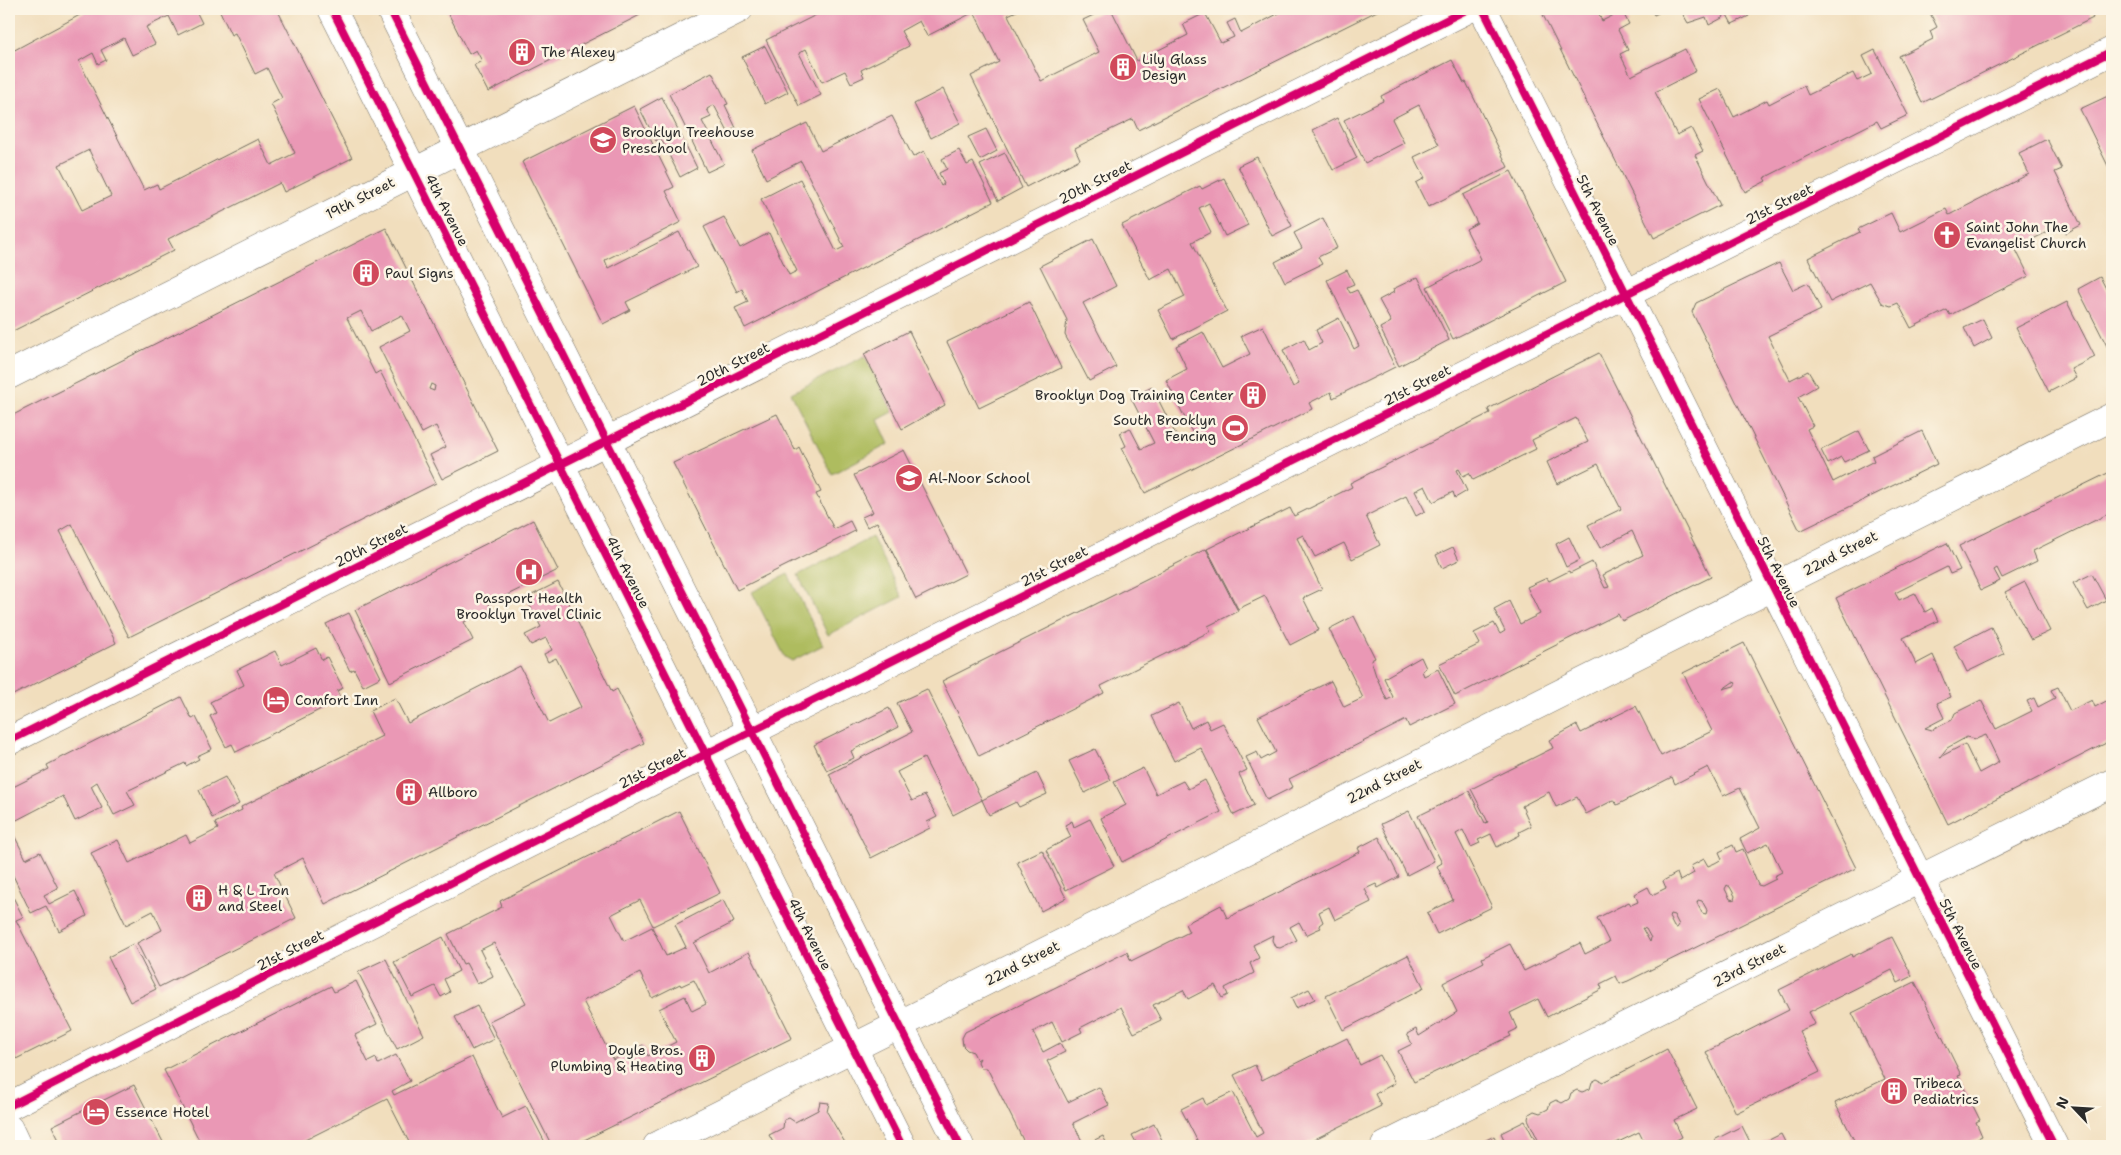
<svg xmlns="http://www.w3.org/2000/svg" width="2121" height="1155" viewBox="0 0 2121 1155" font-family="'Shantell Sans',sans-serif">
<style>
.green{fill:#aebc5e;stroke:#6c7444}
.building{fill:#ea98b5;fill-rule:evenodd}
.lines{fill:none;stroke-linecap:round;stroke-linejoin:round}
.minor-casing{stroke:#706a5e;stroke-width:29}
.tertiary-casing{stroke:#706a5e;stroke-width:29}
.secondary-casing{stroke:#706a5e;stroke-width:29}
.primary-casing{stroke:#706a5e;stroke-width:29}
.minor{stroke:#fff;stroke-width:28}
.tertiary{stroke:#fff;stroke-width:28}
.secondary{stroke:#fff;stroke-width:28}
.primary{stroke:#fff;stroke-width:28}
.cycleway-casing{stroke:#fcf5e5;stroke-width:11}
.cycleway{stroke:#d6006c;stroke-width:8}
.labels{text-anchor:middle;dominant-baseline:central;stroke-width:5;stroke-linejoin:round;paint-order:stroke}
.poi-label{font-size:14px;fill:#2b2b2b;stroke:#fcf5e5;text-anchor:start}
.street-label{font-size:14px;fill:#2b2b2b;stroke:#fcf5e5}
</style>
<rect width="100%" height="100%" fill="#fcf5e5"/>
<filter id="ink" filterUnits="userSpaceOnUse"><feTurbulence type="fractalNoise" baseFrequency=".02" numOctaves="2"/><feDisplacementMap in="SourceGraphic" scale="10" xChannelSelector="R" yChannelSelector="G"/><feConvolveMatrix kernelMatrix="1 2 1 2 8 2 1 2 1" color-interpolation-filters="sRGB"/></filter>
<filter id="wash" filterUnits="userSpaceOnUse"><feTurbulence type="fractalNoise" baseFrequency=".0096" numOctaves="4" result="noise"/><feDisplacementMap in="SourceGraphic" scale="20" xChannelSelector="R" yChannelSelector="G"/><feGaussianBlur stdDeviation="1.12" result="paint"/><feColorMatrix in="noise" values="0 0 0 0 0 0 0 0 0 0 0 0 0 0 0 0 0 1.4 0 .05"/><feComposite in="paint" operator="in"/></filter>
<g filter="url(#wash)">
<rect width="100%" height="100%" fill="#f1debd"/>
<path class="green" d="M865,356L893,412L878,420L889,444L832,474L791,393Z
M872,537L902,597L828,635L798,575Z
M788,574L823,645L792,661L785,657L752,592Z"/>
<g id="blocks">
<path class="building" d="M91,9H195L202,23L178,35L169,16L146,27L155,44L132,55L124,38L101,50L106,60L98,64L93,53L79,61L144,190L157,184L159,189L258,139L271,165L295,153L271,104L282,98L267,68L255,74L235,33L231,35L219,9H277L352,158L284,192L280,183L168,239L174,250L9,333V53ZM89,150L111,196L82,210L59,165Z
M446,9H637L640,15L488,92L474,65L482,61L476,50L469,54Z
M828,9H1021L1008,15L1041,81L1099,52L1083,20L1106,9H1111L1137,61L1188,35L1183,24L1205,13L1221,43L1234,37L1227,23L1235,19L1241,33L1287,9H1381L1138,130L1133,119L1112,129L1075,148L1080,159L1026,187L971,76L999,62L974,12L927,36L919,21L901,31L909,46L861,70L864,77L851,83L845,71L822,82L806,49L799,53L821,95L799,106L766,40Z
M1554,9H1610L1599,14L1602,21L1622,11L1629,24L1618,30L1628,50L1620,54L1631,76L1685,49L1696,71L1655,92L1677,135L1691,128L1703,151L1695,155L1720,205L1654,238L1543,15Z
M1651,9H1667L1654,15Z
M1680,9H1720L1724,17L1709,25L1706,17L1688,23Z
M1724,9H1754L1748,12L1749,16L1732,24Z
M1928,9H2089L2093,18L1922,103L1899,56L1933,39L1930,31L1937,27Z
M765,46L788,92L765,104L742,57Z
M1875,50L1908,115L1881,128L1877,121L1764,178L1766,181L1745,192L1699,99L1720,89L1734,117L1767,100L1769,104L1804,86L1808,95L1853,73L1857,81L1872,74L1863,56Z
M1452,60L1464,83L1466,82L1508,167L1428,207L1416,183L1425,178L1414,157L1439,145L1419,105L1392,119L1404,143L1365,163L1344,120L1383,101L1381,96Z
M712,72L728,104L725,105L736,128L728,132L714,105L707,109L711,117L702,121L724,164L707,172L669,94Z
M943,89L960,123L931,138L914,104Z
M2108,96L2112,105V174L2080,109Z
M662,97L697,168L680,177L661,139L656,141L640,109Z
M634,106L674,187L666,191L681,222L605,260L608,268L679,232L697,267L626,302L630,310L603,324L522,162Z
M892,116L913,157L924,151L941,186L944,184L939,173L947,169L942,159L959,150L967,165L973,162L993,202L745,328L735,308L748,302L742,289L737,292L704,227L724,217L740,248L769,233L789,275L797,271L761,199L800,179L836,251L844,247L801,161L766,179L752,150L807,123L821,151Z
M1337,118L1357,158L1333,170L1313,130Z
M986,129L997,151L980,160L968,137Z
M2047,139L2062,169L2055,172L2081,225L2066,233L2061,225L2015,248L2029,276L1950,315L1947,310L1911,328L1898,303L1891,306L1882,303L1870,282L1830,302L1808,258L1860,232L1858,229L1891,213L1900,232L1946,209L1949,215L2029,174L2019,153Z
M1005,153L1022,188L998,201L980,165Z
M1257,157L1292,226L1272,236L1238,166Z
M1511,171L1566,282L1453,339L1427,287L1481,259L1466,229L1477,223L1463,195Z
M1224,178L1248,225L1225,236L1209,203L1199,208L1211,232L1192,242L1227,311L1173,339L1158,310L1185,297L1171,269L1150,280L1122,225L1200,186L1202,189Z
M1323,218L1337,248L1318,257L1322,264L1285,282L1275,262L1302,248L1294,233Z
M386,228L498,451L442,479L430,455L446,447L436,426L422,433L379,347L410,331L402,315L371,331L361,311L347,318L375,374L380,371L436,483L129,637L72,524L60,531L116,643L11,696L9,691V630L12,628L9,620V417ZM431,384L435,386L434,391L429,389Z
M1093,239L1116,286L1083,303L1116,367L1089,381L1065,335L1067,320L1040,266Z
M1779,263L1793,290L1808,283L1821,310L1768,336L1790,380L1808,371L1817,386L1798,397L1813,426L1807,429L1833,482L1874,461L1872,456L1922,431L1937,464L1800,531L1692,312L1696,303Z
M1347,270L1354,284L1347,287L1350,293L1357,290L1395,367L1333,398L1331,392L1309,403L1312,409L1145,493L1122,448L1126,446L1120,433L1130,428L1141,449L1154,443L1131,398L1152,387L1180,443L1194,436L1166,380L1187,369L1176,346L1203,332L1222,368L1250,354L1241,336L1263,326L1293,387L1299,384L1283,350L1304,339L1309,350L1322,343L1316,330L1339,318L1354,349L1359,346L1327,280Z
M1418,277L1449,340L1399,366L1380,328L1391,322L1379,300L1394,292L1393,289Z
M2100,277L2112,300V303L2108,305L2112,312V356L2078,289Z
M1029,302L1061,368L979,408L947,342Z
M2067,302L2095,357L2071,369L2076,378L2049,392L2016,328Z
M1983,319L1992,338L1974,348L1964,328Z
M909,331L945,405L902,429L864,354Z
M1599,353L1711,577L1622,621L1618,614L1455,696L1439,664L1480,644L1474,633L1494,623L1500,634L1505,631L1494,609L1509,601L1520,624L1540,614L1527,587L1547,578L1549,581L1569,571L1570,573L1592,562L1605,588L1609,587L1603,575L1643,555L1632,531L1600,548L1588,525L1621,509L1598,464L1557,484L1547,462L1588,442L1576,418L1532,440L1536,449L1473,480L1469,473L1463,476L1459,469L1457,470L1467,491L1455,498L1453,492L1433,502L1425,486L1415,491L1425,511L1416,516L1406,496L1366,516L1380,545L1352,559L1344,543L1315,557L1303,535L1297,538L1322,589L1303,598L1319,630L1290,645L1265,596L1238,609L1207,549L1290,508L1294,516L1352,487L1350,483L1490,413L1488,409Z
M777,414L795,450L799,447L821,492L816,494L834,529L850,521L855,531L737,590L673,463Z
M1859,431L1869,450L1844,462L1841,457L1828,464L1821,450Z
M904,450L966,574L916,599L877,522L867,527L862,517L873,512L854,475Z
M2112,471V519L2110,513L2033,551L2037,561L2002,578L1997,568L1994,570L2000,581L1981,590L1959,546Z
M533,520L558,570L489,604L492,609L464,622L473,640L390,682L355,610Z
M1569,537L1580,560L1566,567L1556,544Z
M1947,543L1960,570L1950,574L1947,567L1895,593L1899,600L1915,593L1925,612L1932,608L1938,621L1903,638L1916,664L1933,655L1951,697L1937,703L1944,718L1925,728L1932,730L1952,720L1955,713L1981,700L1996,729L2032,711L2027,701L2034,698L2038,707L2055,698L2051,690L2058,687L2070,711L2092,700L2095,707L2112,698V740L1948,824L1836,598ZM1986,735L1999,762L1979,773L1965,744L1940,757L1947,748L1967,737L1976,739Z
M1453,547L1459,560L1442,568L1436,555Z
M1206,549L1238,611L1208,626L1211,631L1101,686L1104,693L979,756L942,681Z
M2092,574L2106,600L2088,610L2073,583Z
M558,582L612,692L617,689L644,743L325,904L303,858L274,873L296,918L159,987L137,943L162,930L153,911L126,925L91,853L118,840L129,863L186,835L190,843L218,829L215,823L242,810L241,807L382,736L370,711L395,698L408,723L520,666L549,723L581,707L556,658L548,662L544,654L552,650L546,638L531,645L525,635L541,627L526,598Z
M2025,582L2050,631L2031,640L2005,592Z
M349,613L381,677L363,686L354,669L350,671L326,624Z
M1354,616L1375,658L1371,660L1376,676L1387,700L1393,697L1384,678L1421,657L1426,668L1422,671L1424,676L1438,669L1455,704L1409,727L1406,720L1289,779L1293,787L1267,800L1246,757L1257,752L1261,760L1276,752L1258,717L1331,681L1344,707L1363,698L1329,629Z
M1991,627L2004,654L1967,672L1954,646Z
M1744,643L1856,868L1628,981L1620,984L1616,976L1600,984L1602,989L1547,1017L1538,999L1510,1013L1517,1029L1509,1033L1511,1036L1414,1082L1398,1051L1412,1044L1407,1034L1416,1029L1419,1036L1457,1012L1443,983L1484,962L1482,958L1510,944L1524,971L1580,943L1585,954L1609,942L1597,918L1629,902L1631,905L1638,902L1635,894L1648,887L1652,895L1666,888L1663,881L1677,873L1680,881L1694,873L1691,866L1704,859L1708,866L1715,863L1722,859L1719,852L1733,845L1736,852L1743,849L1758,885L1762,886L1776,879L1774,876L1782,872L1768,843L1747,853L1740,839L1760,828L1740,788L1723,796L1708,767L1675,784L1672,777L1617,805L1614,800L1586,814L1577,797L1556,807L1549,792L1522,806L1531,826L1519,832L1520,835L1497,847L1491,834L1478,840L1480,843L1471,847L1463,830L1456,834L1492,907L1437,934L1427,913L1453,900L1437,866L1442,863L1418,816L1469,791L1485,823L1488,822L1471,789L1553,748L1549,740L1577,725L1581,733L1636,706L1661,756L1712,731L1683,673ZM1733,682L1736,683L1734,686L1723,689ZM1727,885L1730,887L1735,896L1734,900L1730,899L1725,889ZM1698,900L1702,901L1707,910L1706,914L1702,913L1697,903ZM1670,914L1674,915L1679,925L1677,928L1674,927L1669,917ZM1642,928L1646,929L1651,938L1650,942Z
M316,648L322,660L327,657L343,688L337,691L341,699L236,752L232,744L226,747L210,716L216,713L210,702L244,685L237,670L275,651L282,665Z
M927,689L982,800L953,815L924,758L897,772L912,801L925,795L937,817L927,822L930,828L871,858L829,774L912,732L897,703Z
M181,697L192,719L196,717L212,749L197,756L199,759L186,766L185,763L127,791L135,805L114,815L97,782L91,786L102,808L75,821L63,796L9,824V789L49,769L47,765Z
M1179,703L1191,728L1206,720L1210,729L1223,723L1247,770L1239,774L1254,805L1234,815L1201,748L1174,761L1152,716Z
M889,708L898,727L851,751L854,758L827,771L814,745Z
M1095,749L1111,780L1085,793L1069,761Z
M1143,768L1156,794L1183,781L1188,789L1205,780L1221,812L1122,862L1101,818L1126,805L1114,782Z
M1037,773L1047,794L1019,807L1016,802L989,815L982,800Z
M225,777L239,804L212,818L199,790Z
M679,811L720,893L653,926L640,900L611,915L624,941L652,927L666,956L686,947L675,925L723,900L734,922L694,943L709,973L749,952L792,1038L572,1146H552L489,1021L526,1003L494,943L480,950L493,976L477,984L466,963L463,964L448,934L502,907L500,901ZM640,973L652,998L680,984L681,986L694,980L706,1004L692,1011L685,996L659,1009L676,1042L648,1056L643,1045L613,1060L583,1001Z
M1409,811L1434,861L1407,875L1381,824Z
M1090,819L1114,866L1066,890L1046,850L1071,837L1065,825L1072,821L1074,827Z
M9,825L26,859L40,852L58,888L44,895L49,904L75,891L87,916L59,931L46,906L31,913L9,867Z
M1379,837L1399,877L1378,888L1376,884L1365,889L1371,902L1335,920L1329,907L1319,912L1323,922L1319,925L1321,928L1316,930L1306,935L1299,922L1290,927L1297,940L1280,948L1275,947L1272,940L1273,935L1253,945L1259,958L1250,963L1254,973L1225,988L1228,995L1222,998L1215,985L1188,999L1183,990L1153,1005L1161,1020L1134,1033L1121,1007L1080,1028L1082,1032L1062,1042L1052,1022L1033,1032L1043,1052L1060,1043L1065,1052L1047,1061L1068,1102L1099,1087L1109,1105L1073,1123L1084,1145L1103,1136L1108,1146H1026L987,1068H981L978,1062L980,1058L977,1060L973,1052L967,1050L963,1046L962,1038L965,1032L1127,952L1131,961L1189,932L1185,924L1221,905L1227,918L1360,852L1358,848Z
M1042,850L1066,898L1041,911L1017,862Z
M9,889L23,917L16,920L72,1031L16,1059L9,1043Z
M443,937L459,971L444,979L450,992L441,997L435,986L412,997L394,962Z
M1892,937L1912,976L1898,983L1892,970L1809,1012L1815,1024L1799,1031L1820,1072L1736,1113L1706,1052L1789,1010L1779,990L1851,954L1852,957Z
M133,944L156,989L130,1002L108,957Z
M1408,955L1424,988L1343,1030L1326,996Z
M386,959L424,1035L397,1049L358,972Z
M356,981L377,1024L355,1035L368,1062L376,1058L378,1064L396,1055L410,1081L392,1091L394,1095L472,1057L502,1118L526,1106L547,1146H411L387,1099L293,1146H202L164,1070L331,986L334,992Z
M1915,982L1961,1075L1958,1076L1980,1120L1976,1122L1982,1136L1961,1146H1857L1835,1103L1885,1079L1852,1013Z
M1309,989L1315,999L1296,1008L1291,998Z
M477,1006L494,1039L472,1050L455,1017Z
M1347,1038L1360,1065L1380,1055L1395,1083L1375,1094L1381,1106L1301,1146H1200L1181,1109L1203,1098L1206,1105L1233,1092L1256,1137L1263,1133L1234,1075L1255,1065L1262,1080Z
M1667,1049L1697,1109L1674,1120L1682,1137L1665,1146H1646L1639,1132L1610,1146H1541L1528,1119L1529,1114L1534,1111L1540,1113L1548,1109L1550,1103L1556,1100L1562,1103L1569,1099L1571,1093L1577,1090L1582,1092L1590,1089L1592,1082L1597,1079L1603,1082Z
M134,1085L165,1146H62L52,1126Z
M820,1102L829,1103L827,1112L847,1146H775L769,1135L783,1128L784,1120L789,1118L795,1122L818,1110Z
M1525,1121L1538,1146H1507L1501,1133Z
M1154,1124L1165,1146H1138L1132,1135Z
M1742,1126L1752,1146H1717L1714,1140Z
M1781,1134L1787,1146H1757Z
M1494,1136L1499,1146H1474Z"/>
</g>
</g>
<g filter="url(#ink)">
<use href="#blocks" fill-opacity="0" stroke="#706a5e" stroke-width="1"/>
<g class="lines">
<g class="minor-casing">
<path id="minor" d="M9,1106L706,754L2112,51
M657,1146L2112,417
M1385,1146L2112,783"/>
</g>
<g class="tertiary-casing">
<path id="tertiary" d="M1483,9L2054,1146"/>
</g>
<g class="secondary-casing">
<path id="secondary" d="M9,375L739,9
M9,741L1468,9
M9,1129L17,1146"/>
</g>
<g class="primary-casing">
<path id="primary" d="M332,9L902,1146
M390,9L960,1146"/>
</g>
<use href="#minor" class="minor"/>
<use href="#tertiary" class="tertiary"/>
<use href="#secondary" class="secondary"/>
<use href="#primary" class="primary"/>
<g class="cycleway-casing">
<path id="cycleway" d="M332,9L902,1146
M390,9L960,1146
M1483,9L2054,1146
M9,741L1468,9
M9,1106L706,754L2112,51"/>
</g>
<use href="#cycleway" class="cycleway"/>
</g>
</g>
<defs>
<g id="building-disc" transform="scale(1.4375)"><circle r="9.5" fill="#d1495b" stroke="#fcf5e5"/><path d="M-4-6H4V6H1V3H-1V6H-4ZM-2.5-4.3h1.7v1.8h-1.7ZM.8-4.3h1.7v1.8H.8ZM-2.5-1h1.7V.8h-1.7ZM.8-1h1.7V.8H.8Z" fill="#fff"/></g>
<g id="school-disc" transform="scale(1.4375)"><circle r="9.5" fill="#d1495b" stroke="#fcf5e5"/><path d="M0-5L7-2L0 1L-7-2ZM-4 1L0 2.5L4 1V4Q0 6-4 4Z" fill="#fff"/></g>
<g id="church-disc" transform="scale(1.4375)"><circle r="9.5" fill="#d1495b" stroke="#fcf5e5"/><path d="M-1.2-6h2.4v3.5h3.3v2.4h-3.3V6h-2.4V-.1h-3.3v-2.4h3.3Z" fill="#fff"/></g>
<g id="stadium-disc" transform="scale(1.4375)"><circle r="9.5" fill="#d1495b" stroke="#fcf5e5"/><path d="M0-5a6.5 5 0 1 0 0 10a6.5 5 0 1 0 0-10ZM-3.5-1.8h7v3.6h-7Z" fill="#fff"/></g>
<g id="hospital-disc" transform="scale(1.4375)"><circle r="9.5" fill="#d1495b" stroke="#fcf5e5"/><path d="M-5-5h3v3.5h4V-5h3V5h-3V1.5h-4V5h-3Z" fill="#fff"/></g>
<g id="hotel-disc" transform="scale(1.4375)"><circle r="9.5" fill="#d1495b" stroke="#fcf5e5"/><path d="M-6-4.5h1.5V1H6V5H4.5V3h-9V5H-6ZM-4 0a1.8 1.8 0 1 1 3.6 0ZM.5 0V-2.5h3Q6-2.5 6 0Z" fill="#fff"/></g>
</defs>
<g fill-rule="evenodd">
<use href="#building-disc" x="522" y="52"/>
<use href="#building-disc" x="1123" y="67"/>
<use href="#school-disc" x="603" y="140"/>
<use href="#church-disc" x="1947" y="235"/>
<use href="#building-disc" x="366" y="273"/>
<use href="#building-disc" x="1253" y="395"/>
<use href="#stadium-disc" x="1235" y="428"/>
<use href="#school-disc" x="909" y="478"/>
<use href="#hospital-disc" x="529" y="572"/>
<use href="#hotel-disc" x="276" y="700"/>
<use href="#building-disc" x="409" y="792"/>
<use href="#building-disc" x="199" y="898"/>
<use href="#building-disc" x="702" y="1058"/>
<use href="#building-disc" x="1894" y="1091"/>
<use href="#hotel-disc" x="96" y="1112"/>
</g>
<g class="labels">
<g class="poi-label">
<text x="541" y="52">The Alexey</text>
<text x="1142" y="59">Lily Glass<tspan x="1142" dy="16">Design</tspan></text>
<text x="622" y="132">Brooklyn Treehouse<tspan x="622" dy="16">Preschool</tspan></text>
<text x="1966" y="227">Saint John The<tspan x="1966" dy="16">Evangelist Church</tspan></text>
<text x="385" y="273">Paul Signs</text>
<text x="1234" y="395" text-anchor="end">Brooklyn Dog Training Center</text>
<text x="1216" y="420" text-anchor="end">South Brooklyn<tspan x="1216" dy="16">Fencing</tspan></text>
<text x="928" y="478">Al-Noor School</text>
<text x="529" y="598" text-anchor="middle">Passport Health<tspan x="529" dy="16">Brooklyn Travel Clinic</tspan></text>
<text x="295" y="700">Comfort Inn</text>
<text x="428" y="792">Allboro</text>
<text x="218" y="890">H &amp; L Iron<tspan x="218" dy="16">and Steel</tspan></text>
<text x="683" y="1050" text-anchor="end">Doyle Bros.<tspan x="683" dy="16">Plumbing &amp; Heating</tspan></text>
<text x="1913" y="1083">Tribeca<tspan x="1913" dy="16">Pediatrics</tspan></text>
<text x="115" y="1112">Essence Hotel</text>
</g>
<g class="street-label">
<text transform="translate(1095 182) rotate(-27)">20th Street</text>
<text transform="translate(360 198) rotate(-27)">19th Street</text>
<text transform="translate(1779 204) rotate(-27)">21st Street</text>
<text transform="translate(447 210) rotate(63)">4th Avenue</text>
<text transform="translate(1598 210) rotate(63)">5th Avenue</text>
<text transform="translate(733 364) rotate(-27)">20th Street</text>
<text transform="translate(1417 385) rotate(-27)">21st Street</text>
<text transform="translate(371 545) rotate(-27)">20th Street</text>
<text transform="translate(1840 553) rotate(-27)">22nd Street</text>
<text transform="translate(1054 566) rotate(-27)">21st Street</text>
<text transform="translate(628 572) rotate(63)">4th Avenue</text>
<text transform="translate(1779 572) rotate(63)">5th Avenue</text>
<text transform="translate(652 768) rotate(-27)">21st Street</text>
<text transform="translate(1384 781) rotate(-27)">22nd Street</text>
<text transform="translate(810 934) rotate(63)">4th Avenue</text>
<text transform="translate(1961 934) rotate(63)">5th Avenue</text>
<text transform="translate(290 950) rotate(-27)">21st Street</text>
<text transform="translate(1022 963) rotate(-27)">22nd Street</text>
<text transform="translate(1749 965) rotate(-27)">23rd Street</text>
</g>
</g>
<rect width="2121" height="1155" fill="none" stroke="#fcf5e5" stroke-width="30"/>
<g transform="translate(2074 1108) rotate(295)" stroke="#fcf5e5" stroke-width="4" paint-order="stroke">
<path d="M0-4L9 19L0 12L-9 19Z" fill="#2b2b2b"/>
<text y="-8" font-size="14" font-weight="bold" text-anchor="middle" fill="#2b2b2b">N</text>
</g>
</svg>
